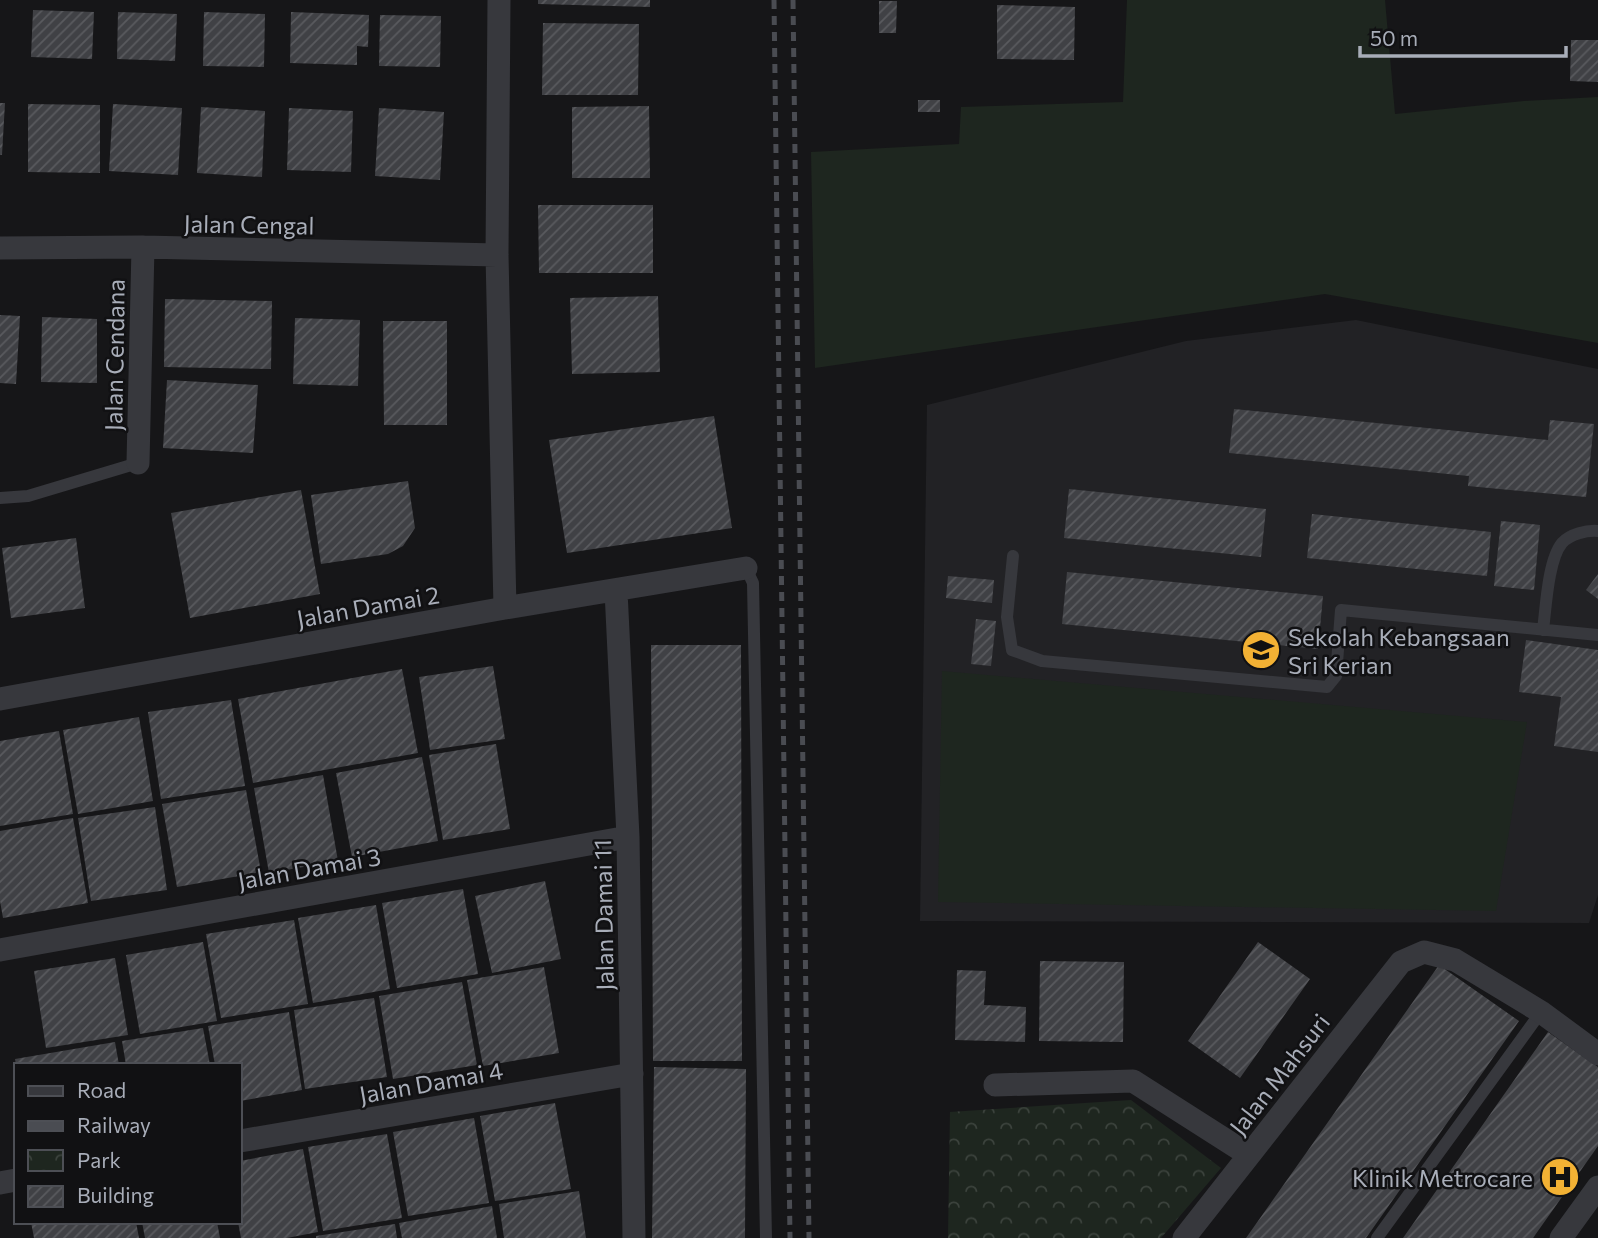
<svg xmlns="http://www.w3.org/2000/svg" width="1598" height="1238" viewBox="0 0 1598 1238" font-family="Commissioner,sans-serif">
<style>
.built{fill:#222225}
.grass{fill:#1e261f}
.park{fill:url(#park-crowns)}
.building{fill:url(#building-hatch)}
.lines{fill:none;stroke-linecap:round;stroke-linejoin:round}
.service{stroke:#37383d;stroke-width:12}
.minor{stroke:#37383d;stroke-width:23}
.rail{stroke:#4a4c52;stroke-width:5;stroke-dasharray:9 7;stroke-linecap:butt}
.labels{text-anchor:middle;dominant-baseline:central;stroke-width:5;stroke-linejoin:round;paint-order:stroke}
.street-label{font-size:24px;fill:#a8adb8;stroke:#111113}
.poi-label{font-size:24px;fill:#a8adb8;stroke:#111113;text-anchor:start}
</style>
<defs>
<pattern id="park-crowns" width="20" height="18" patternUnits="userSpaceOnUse" patternTransform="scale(1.75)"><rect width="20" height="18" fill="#1e261f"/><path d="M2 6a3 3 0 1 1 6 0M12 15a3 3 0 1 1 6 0" fill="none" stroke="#3c433d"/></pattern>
<pattern id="building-hatch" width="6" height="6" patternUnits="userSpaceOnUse" patternTransform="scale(1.75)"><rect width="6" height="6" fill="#404145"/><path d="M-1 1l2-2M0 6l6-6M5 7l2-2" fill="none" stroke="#595a5e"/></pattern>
</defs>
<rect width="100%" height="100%" fill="#161618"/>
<path class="built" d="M1356,320L1598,369V895L1589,923L920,921L927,405L1186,341Z"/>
<path class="grass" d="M1127,0H1385L1395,114L1524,101L1598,97V343L1325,294L815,368L811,152L959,144L961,107L1123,102Z
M942,671L1527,722L1496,911L938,902Z"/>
<path class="park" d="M1131,1100L1221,1168L1161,1238H948L950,1112Z"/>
<path class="building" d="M538,0H650V7L538,4Z
M879,1H897L896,33H879Z
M997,5L1075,7L1074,60L997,59Z
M33,10L94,12L92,59L31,57Z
M118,12L177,14L175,61L117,59Z
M204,12L265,14L264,67L203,66Z
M291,12L369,15L368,47L357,46V65L290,63Z
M380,15L441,16L440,67L379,66Z
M543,23L639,24L638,95H542Z
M1571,40H1598V82L1570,81Z
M918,100H940V112H918Z
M0,103H5L2,155H0Z
M28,104L100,105V173L28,172Z
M113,104L182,108L178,175L109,171Z
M649,106L650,178H572V107Z
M201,107L265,111L262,177L197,173Z
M289,108L353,111L351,172L287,170Z
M379,108L444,112L440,180L375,176Z
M538,205H653V273H539Z
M658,296L660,372L572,374L570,298Z
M165,299L272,301L271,369L164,367Z
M0,315L20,316L16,384L0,383Z
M42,317L97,319V383L41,382Z
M295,318L360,320L358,386L293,384Z
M383,321H447V425H384Z
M167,380L258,385L253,453L163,448Z
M1234,409L1548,440L1550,420L1594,424L1586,497L1468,486L1469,476L1229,453Z
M714,416L732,528L567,553L549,440Z
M408,481L415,528L403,546L388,554L321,564L311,495Z
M1069,489L1266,509L1261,557L1064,538Z
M301,490L320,594L190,618L171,513Z
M1312,514L1491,532L1487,576L1307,558Z
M1501,521L1540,525L1534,590L1494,586Z
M76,538L85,608L11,618L2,548Z
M1067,572L1323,596L1318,649L1062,624Z
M1598,574V599L1586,590Z
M948,576L994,580L992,603L946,598Z
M976,619L996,621L991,666L971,664Z
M1526,640L1598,650V752L1554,746L1561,697L1519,692Z
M651,645H741L742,1061H653Z
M493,666L505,739L430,750L419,677Z
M402,669L418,753L253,783L238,699Z
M231,700L245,786L161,799L148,712Z
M139,717L153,801L78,814L63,730Z
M59,731L73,814L0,826V741Z
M496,744L510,829L443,840L429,755Z
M422,757L438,841L352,857L336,773Z
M323,775L338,861L269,873L254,788Z
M246,790L261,872L177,887L162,804Z
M155,807L167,890L91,901L78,818Z
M73,818L88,903L3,918L0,901V831Z
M545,881L561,959L492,973L475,896Z
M463,889L478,974L397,988L382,903Z
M376,905L390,989L313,1003L298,918Z
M294,920L308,1004L221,1018L206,934Z
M203,942L217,1021L140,1034L126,955Z
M1258,942L1310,979L1240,1078L1188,1041Z
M115,958L128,1035L46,1048L34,971Z
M1040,961L1124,962L1123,1042L1039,1041Z
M1439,965L1519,1021L1366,1238H1246Z
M544,967L559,1053L483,1066L467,980Z
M957,970L986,971L984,1005L1026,1007L1025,1042L955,1040Z
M462,982L477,1065L393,1079L379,996Z
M374,998L387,1077L305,1089L294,1010Z
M289,1012L302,1090L240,1101V1065H215L208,1026Z
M203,1028L210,1065H126L122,1041Z
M1548,1032L1598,1067V1146L1533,1238H1403Z
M115,1042L119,1065H16L15,1059Z
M654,1067L746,1069L745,1238H652Z
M555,1103L571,1189L495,1201L480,1116Z
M474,1118L489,1203L408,1216L393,1132Z
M387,1134L402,1218L323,1231L308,1147Z
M303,1149L318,1232L287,1238H241L238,1222L240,1161Z
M579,1191L586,1238H504L499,1204Z
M492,1206L497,1238H402L399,1223Z
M31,1222H136L139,1238H34Z
M142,1222H217L220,1238H145Z
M395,1224L397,1238H316V1236Z"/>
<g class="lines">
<path class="service" d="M0,498L28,496L138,463
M1013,556L1007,617L1012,650L1042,661L1327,687L1336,676L1341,610L1598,635
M746,568L753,583L766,1238
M1543,630C1546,607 1548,560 1562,543C1570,534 1587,530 1598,531
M1377,1238L1541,1012"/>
<path class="minor" d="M499,0L497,255L505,608
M0,248L143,247L497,255
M138,463L143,247
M616,591L628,837L634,1238
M0,699L505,608L746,568
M0,950L628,837
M995,1085L1133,1081L1249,1155
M240,1141L632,1074
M0,1183L16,1180
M1184,1238L1401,962L1424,952L1455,960L1541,1012L1598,1054
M1561,1238L1598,1187"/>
<path class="rail" d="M774,0L790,1238
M793,0L809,1238"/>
</g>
<defs>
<g id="school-disc" transform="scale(2.0125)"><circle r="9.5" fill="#f2b134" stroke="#111113"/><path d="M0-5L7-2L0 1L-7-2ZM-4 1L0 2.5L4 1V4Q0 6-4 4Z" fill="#111"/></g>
<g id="hospital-disc" transform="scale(2.0125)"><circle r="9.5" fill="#f2b134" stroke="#111113"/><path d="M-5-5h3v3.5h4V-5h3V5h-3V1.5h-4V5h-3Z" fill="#111"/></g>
</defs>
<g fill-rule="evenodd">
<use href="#school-disc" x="1261" y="650"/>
<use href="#hospital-disc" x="1560" y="1177"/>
</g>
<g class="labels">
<g class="street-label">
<text transform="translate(249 224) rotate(1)">Jalan Cengal</text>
<text transform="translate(114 355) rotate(-89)">Jalan Cendana</text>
<text transform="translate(368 606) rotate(-10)">Jalan Damai 2</text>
<text transform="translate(309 868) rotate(-10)">Jalan Damai 3</text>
<text transform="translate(603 915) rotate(-91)">Jalan Damai 11</text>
<text transform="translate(1279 1074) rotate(-52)">Jalan Mahsuri</text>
<text transform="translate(431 1082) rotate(-10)">Jalan Damai 4</text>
</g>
<g class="poi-label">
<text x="1288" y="636">Sekolah Kebangsaan<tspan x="1288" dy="28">Sri Kerian</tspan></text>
<text x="1533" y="1177" text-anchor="end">Klinik Metrocare</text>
</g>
</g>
<rect x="14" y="1063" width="228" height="161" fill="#111113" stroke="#4d4f55" stroke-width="2"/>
<rect x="28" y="1086" width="35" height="10" fill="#37383d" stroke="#4d4f55" stroke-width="2"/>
<text x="77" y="1098" font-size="21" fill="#a8adb8">Road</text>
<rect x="28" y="1121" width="35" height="10" fill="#4a4c52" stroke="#4d4f55" stroke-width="2"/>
<text x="77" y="1133" font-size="21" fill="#a8adb8">Railway</text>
<rect x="28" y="1150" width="35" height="21" fill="url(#park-crowns)" stroke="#4d4f55" stroke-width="2"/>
<text x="77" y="1168" font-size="21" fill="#a8adb8">Park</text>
<rect x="28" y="1186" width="35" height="21" fill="url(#building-hatch)" stroke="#4d4f55" stroke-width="2"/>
<text x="77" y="1203" font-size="21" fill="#a8adb8">Building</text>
<path d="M1360 46v10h206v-10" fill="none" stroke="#a8adb8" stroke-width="3.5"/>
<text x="1370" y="46" font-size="21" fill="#a8adb8" stroke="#111113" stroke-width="5" paint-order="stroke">50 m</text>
</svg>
